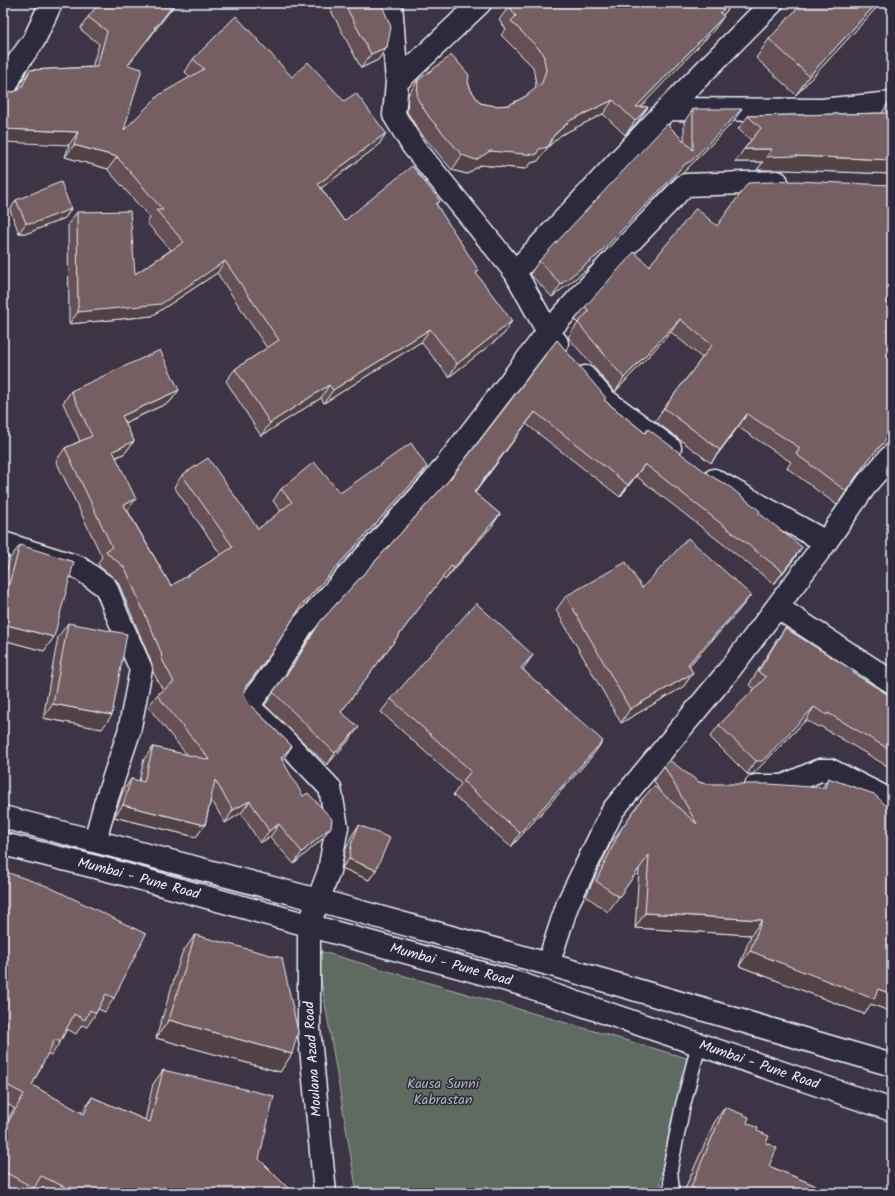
<svg xmlns="http://www.w3.org/2000/svg" width="895" height="1196" viewBox="0 0 895 1196" font-family="Kalam,sans-serif">
<style>
.green{fill:#5f6b60;stroke:#a4aeac}
.lines{fill:none;stroke-linecap:round;stroke-linejoin:round}
.lane-casing{stroke:#e8f1f8;stroke-width:17}
.street-casing{stroke:#e8f1f8;stroke-width:25}
.secondary-casing{stroke:#e8f1f8;stroke-width:25}
.lane{stroke:#2f2a3d;stroke-width:14}
.street{stroke:#2f2a3d;stroke-width:22}
.secondary{stroke:#2f2a3d;stroke-width:22}
.wall{fill:#655155;stroke:#e8f1f8}
.shaded-wall{fill:#524245;stroke:#e8f1f8}
.building{fill:#755e63;stroke:#e8f1f8}
.labels{text-anchor:middle;dominant-baseline:central;stroke-width:3;stroke-linejoin:round;paint-order:stroke}
.street-label{font-size:14px;fill:#e8f1f8;stroke:#2f2a3d}
.park-label{font-size:14px;fill:#aab5b4;stroke:#2f2a3d}
</style>
<rect width="100%" height="100%" fill="#3d3445"/>
<filter id="ink" filterUnits="userSpaceOnUse"><feTurbulence type="fractalNoise" baseFrequency=".025" numOctaves="2"/><feDisplacementMap in="SourceGraphic" scale="8" xChannelSelector="R" yChannelSelector="G"/><feConvolveMatrix kernelMatrix="1 2 1 2 8 2 1 2 1" color-interpolation-filters="sRGB"/></filter>
<g filter="url(#ink)">
<path class="green" d="M316,950L690,1059L671,1121L660,1182L664,1193H357Z"/>
<g class="lines">
<g class="lane-casing">
<path id="lane" d="M672,1193L670,1169L683,1105L699,1044"/>
</g>
<g class="street-casing">
<path id="street" d="M391,3L397,82L394,115L413,146L515,272L548,332L557,343
M397,82L480,3
M3,92L16,65L34,40L51,3
M667,109L821,110L892,103
M515,272L667,109L772,3
M585,377L604,399L670,448
M714,480L826,542L868,482L892,455
M3,543L78,567L106,587L118,617L141,669L129,732L105,804L95,841
M777,607L892,682
M756,786H783L820,770H830L892,801
M548,964L568,903L613,810L727,673L826,542
M325,1193L309,1028V925L329,871L337,827L330,788L283,739L248,706L274,671L302,626L433,482L548,332L622,250L685,185L777,182"/>
</g>
<g class="secondary-casing">
<g id="secondary">
<path d="M3,817L318,900L548,964L892,1065"/>
<path id="s1" d="M3,844L116,872L521,984L892,1110"/>
</g>
</g>
<use href="#lane" class="lane"/>
<use href="#street" class="street"/>
<use href="#secondary" class="secondary"/>
</g>
<path class="wall" d="M176,3L128,65L124,130L190,77L185,72L193,59L292,77L344,101L386,133L378,146L321,188L344,221L437,205L477,275L504,334L449,377L421,342L324,403L321,398L261,436L226,381L235,369L267,348L217,273L152,316L69,324L68,224L77,212L135,274L171,250L147,223L150,218L108,170V169L65,157L69,145L6,91L13,92L18,90L21,83L30,70L92,67L99,44L80,29L88,17Z
M327,3H381L387,47L378,60L361,68Z
M511,3H734L723,15L714,30L640,107H648L638,121L625,135L603,114L561,135L548,147L538,161L531,163L526,169L480,165L467,174L452,170L419,131L407,112L408,95L418,80L468,82L471,90L480,103L495,106L509,105L526,96L535,89L536,84L533,67L501,35L506,29L499,20L509,6Z
M881,3L796,95L756,58L769,39Z
M888,103H892V174L786,170H757L763,162H735L751,140L738,129L748,116L882,113Z
M693,109L733,122L682,174L676,176L590,267L552,297L530,274L539,261L684,141V122Z
M892,185V443H888L883,447L859,474L837,505L787,468L791,462L738,427L711,463L655,421L664,408L702,358L671,332L615,392L568,337L578,323L575,320L585,307L649,266L717,226Z
M16,200L71,209L65,218L28,233H19L10,210Z
M557,340L604,400L645,433L759,513L794,559L774,584L636,476L620,497L526,424L475,493L500,514L492,526L445,580L442,578L341,712L350,739L327,765L265,705L287,673L312,634L320,622L451,478Z
M179,390L170,402L125,423L134,441L125,453L116,458L128,511L171,586L221,555L174,487L182,475L258,529L281,511L273,501L281,489L340,493L427,467L419,479L296,614L264,664L246,688L244,692L245,698L248,703L292,746L282,760L322,839L294,864L270,837L260,843L241,813L225,823L211,799L205,825L196,837L114,817L123,791L131,779L139,781L144,759L153,747L187,755L148,707L157,695L163,690L153,672L152,664L118,582L113,577L100,567L98,563L102,557L56,461L65,448L80,441L63,403L71,391Z
M20,545L54,637L44,651L3,640V584L10,558Z
M642,588L741,608L689,666L693,673L683,687L621,723L556,610L566,596Z
M68,623L102,729L43,718L58,637Z
M785,628L853,673L892,697V769L820,726L818,727L806,720L753,774H747L710,737L719,725L755,689L749,685L776,641Z
M523,669L593,755L511,847L453,795L461,784L381,712L391,699Z
M664,766L699,782L706,784L822,788L828,778L892,811V1012L871,1004L864,1014L739,966L751,935L635,928L639,869L608,912L586,896L611,843L643,798L659,790L654,781Z
M359,825L376,870L369,880L342,868L345,851L352,835Z
M3,871L114,998L105,1012L98,1009L96,1013L87,1027L82,1025L76,1034L67,1029L60,1042L51,1056L47,1054L32,1085L81,1113L92,1097L145,1120L153,1084L163,1070L259,1159L293,1193H38L33,1191L31,1193H8L3,1190V1128L14,1108L3,1102Z
M195,935L292,1054L280,1072L156,1038L182,953Z
M725,1107L757,1131L766,1143L769,1166L833,1193H683L714,1123Z"/>
<path class="shaded-wall" d="M175,3H176L148,40L156,27Z
M730,3H734L711,27L720,13Z
M877,3H881L796,95L809,76Z
M724,16L714,30L631,117L636,107Z
M387,47L378,60L361,68L371,54Z
M613,100L603,114L561,135L548,147L538,161L531,163L526,169L480,165L467,174L452,170L462,155L490,151L539,149L571,120Z
M648,107L638,121L625,135L635,121Z
M742,109L733,122L682,174L676,176L590,267L552,297L561,284Z
M3,129L78,132L69,145L3,142Z
M386,133L378,146L309,197L318,184Z
M74,145L118,157H117L108,169L65,157Z
M744,149H772L796,156L892,160V174L786,170H757L763,162H735Z
M3,205H6L3,209Z
M71,209L65,218L28,233H19L26,223Z
M225,261L217,273L152,316L69,324L78,312Z
M680,319L671,332L615,392L624,378Z
M512,321L504,334L449,377L457,364Z
M430,329L421,342L324,403L333,390Z
M329,385L321,398L261,436L270,423Z
M179,390L170,402L113,428L122,416Z
M535,412L466,504L474,492Z
M747,414L738,427L711,463L720,450Z
M892,433V443H888L883,447L859,474L837,505L868,460Z
M134,441L125,453L104,463L113,451Z
M645,464L636,476L620,497L628,485Z
M427,467L419,479L293,618L301,606Z
M136,499L127,511L124,505Z
M500,514L492,526L445,580L454,568Z
M802,547L794,559L774,584L783,572Z
M751,595L741,608L678,678L688,664Z
M3,624L54,637L44,651L3,640Z
M533,655L524,668L512,682L521,668Z
M693,673L683,687L621,723L630,709Z
M53,704L112,715L102,729L43,718Z
M814,707L806,720L753,774H747L756,761Z
M359,727L350,739L327,765L335,753Z
M603,741L593,755L511,847L520,833Z
M292,746L284,758L273,770L281,758Z
M250,801L241,813L225,823L233,810Z
M123,805L205,825L196,837L114,817Z
M279,824L270,837L260,843L269,831Z
M331,827L322,839L294,864L302,852Z
M349,859L376,870L369,880L342,868Z
M645,913L762,920L751,935L635,928Z
M750,951L878,989L892,994V1012L871,1004L864,1014L739,966Z
M169,1020L292,1054L280,1072L156,1038Z"/>
<path class="building" d="M99,3H175L156,27L155,26L154,31L128,65L142,69L124,130L159,95L204,69L193,59L236,16L292,77L308,62L344,101L356,93L386,133L318,184L344,221L412,166L440,201L436,204L479,271L476,273L512,321L457,364L430,329L333,390L329,385L270,423L235,369L279,340L225,261L161,304L78,312L77,212L130,211L135,274L184,242L156,210H163L117,157H118L74,145L78,132L3,129V88L6,91L13,92L19,90L23,85L30,70L97,67L107,31L88,17Z
M344,3H381L391,27L387,47L371,54Z
M511,3H730L720,13L724,16L636,107H648L635,121L613,100L571,120L554,135L548,147L539,149L536,155L490,151L476,160L462,155L429,117L417,98L418,80L452,55L469,75L468,82L471,90L480,103L495,106L509,105L526,96L542,83L546,70L543,53L511,21L516,16L509,6Z
M802,3H877L809,76L769,39Z
M888,103H892V160L796,156L766,157L772,149H744L761,128L748,116L889,113Z
M693,109H742L691,161L685,164L599,254L561,284L539,261L667,124L693,150Z
M795,181L892,185V433L868,460L846,491L796,454L800,448L747,414L720,450L664,408L712,345L680,319L624,378L578,323L589,311L585,307L634,252L649,266L696,208L717,226L748,183Z
M61,182L71,209L34,223H26L16,200Z
M3,196L6,205H3Z
M557,340L606,398L604,400L645,433L648,429L711,476L730,487L760,511L759,513L802,547L783,572L645,464L628,485L535,412L474,492L500,514L454,568L451,566L341,712L359,727L335,753L273,692L293,666L320,622L451,478Z
M160,350L179,390L122,416L134,441L113,451L136,499L124,505L171,586L233,547L182,475L208,458L258,529L292,502L281,489L314,462L340,493L411,443L427,467L301,606L272,652L246,686L244,692L245,698L248,703L292,746L281,758L303,796L308,793L332,819L331,827L302,852L279,824L269,831L250,801L233,810L215,780L205,825L123,805L131,779L144,782L153,747L210,760L157,695L174,682L162,659L161,652L126,570L122,565L109,555L106,551L112,547L65,448L92,436L71,391Z
M688,538L751,595L688,664L693,673L630,709L566,596L626,562L642,588Z
M20,545L74,562L54,637L3,624V606Z
M476,603L533,655L521,668L603,741L520,833L463,781L471,771L391,699Z
M68,623L127,634L112,715L53,704Z
M785,628L854,671L853,673L892,697V751L828,713L827,715L814,707L762,761H756L719,725L766,677L758,672Z
M669,760L699,782L706,784H769L825,788L828,778L874,794L892,811V994L878,989L874,999L750,951L762,920L645,913L649,855L619,897L596,881L621,829L643,798L654,786L697,824L664,766Z
M359,825L390,838L376,870L349,859L352,842Z
M3,871L47,886L146,934L114,998L106,994L96,1013L90,1010L85,1020L74,1014L60,1042L55,1039L32,1085L84,1114L92,1097L150,1122L163,1070L274,1096L259,1159L293,1193H78L41,1176L34,1188L3,1171V1131L24,1094L3,1083Z
M195,935L282,958L298,1032L292,1054L169,1020Z
M725,1107L749,1117L747,1123L758,1128L757,1131L769,1136L766,1143L777,1148L769,1166L833,1193H727L723,1191L722,1193H704L691,1187Z"/>
</g>
<g class="labels">
<g class="street-label">
<text stroke="none"><textPath href="#s1" startOffset="140">Mumbai - Pune Road</textPath></text>
<text stroke="none"><textPath href="#s1" startOffset="464">Mumbai - Pune Road</textPath></text>
<text transform="translate(313 1059) rotate(-94)">Moulana Azad Road</text>
<text stroke="none"><textPath href="#s1" startOffset="788">Mumbai - Pune Road</textPath></text>
</g>
<g class="park-label">
<text x="443" y="1084">Kausa Sunni<tspan x="443" dy="16">Kabrastan</tspan></text>
</g>
</g>
<rect width="895" height="1196" fill="none" stroke="#2f2a3d" stroke-width="16"/>
<rect x="8" y="8" width="879" height="1180" fill="none" stroke="#e8f1f8" stroke-width="1.5" filter="url(#ink)"/>
</svg>
